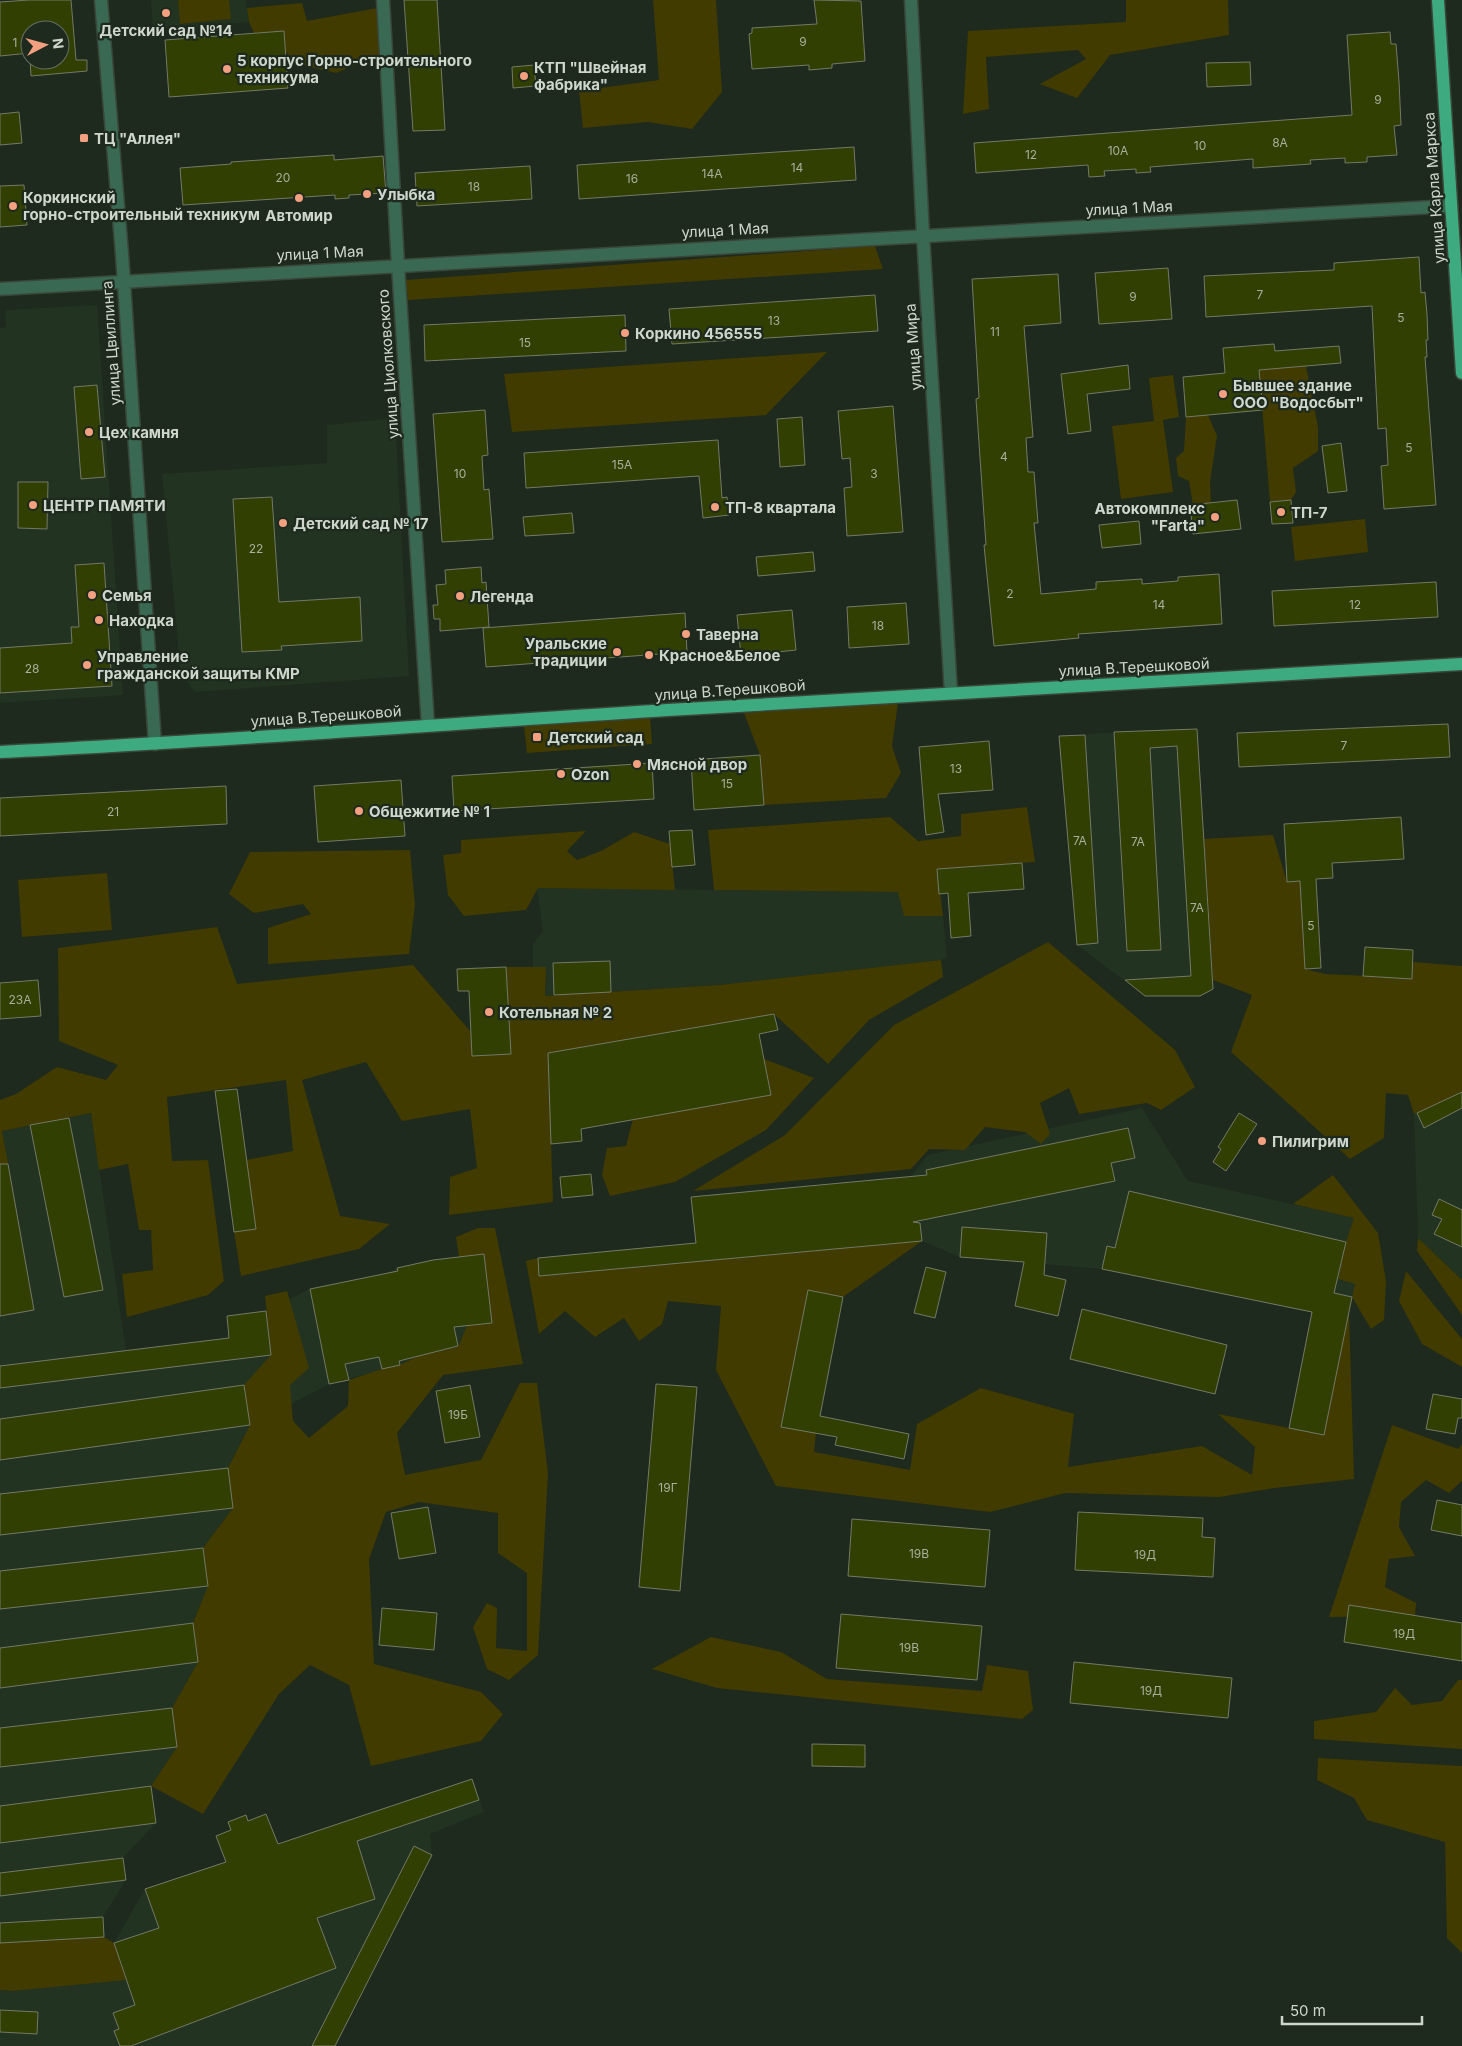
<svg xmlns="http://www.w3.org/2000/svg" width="1462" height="2046" viewBox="0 0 1462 2046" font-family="Inter,sans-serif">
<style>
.built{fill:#223321}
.green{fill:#423b00}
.building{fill:#313f03;stroke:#737967}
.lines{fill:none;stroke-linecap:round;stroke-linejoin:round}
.minor-casing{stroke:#3a4639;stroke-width:15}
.major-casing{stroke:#3a4639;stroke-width:15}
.minor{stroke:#396953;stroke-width:12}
.major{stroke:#3dab7f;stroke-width:12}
.poi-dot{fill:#f2a07f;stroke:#1e2a1d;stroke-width:2}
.labels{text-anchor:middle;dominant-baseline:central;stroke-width:4.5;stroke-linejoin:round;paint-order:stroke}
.number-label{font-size:12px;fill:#a7b09b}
.poi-label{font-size:15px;font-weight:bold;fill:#ced6ce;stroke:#1e2a1d;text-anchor:start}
.street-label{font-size:15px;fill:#ced6ce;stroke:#1e2a1d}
</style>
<rect width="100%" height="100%" fill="#1e2a1d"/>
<path class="built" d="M151,0H178L181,24L230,19L229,0H246L249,22L153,32Z
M97,305L123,695L0,703V328L6,327L5,310Z
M395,418L409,676L195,692L181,674L162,474L327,463V425Z
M1197,729L1213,989L1200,996H1145L1077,945L1059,736L1149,730Z
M537,888L899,892L904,916H943L947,957L941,960L719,985L545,996L546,967H533V944L543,931Z
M1462,1092V1280L1418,1238L1414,1114Z
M1142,1108L1188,1181L1355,1218L1346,1242L1338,1279L1355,1284L1349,1312L1314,1305L1312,1312L1102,1269L960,1257L922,1241L539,1276L538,1258L697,1243L691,1197L911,1176L928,1155Z
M91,1113L126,1351L229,1338L227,1316L266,1311L310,1289L382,1275L397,1268L437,1259L484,1254L492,1323L458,1346L418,1356L400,1365L329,1384L250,1425L228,1468L233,1508L203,1548L208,1586L193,1623L198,1662L172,1708L177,1747L151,1786L156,1823L123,1858L126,1880L103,1917L104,1937L0,1943V1176L9,1173L2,1131Z
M472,1779L484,1812L430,1834L432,1855L335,2046H0V1990L12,1991L126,1979L114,1943L145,1889Z"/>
<path class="green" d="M178,0H229L231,19L180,24Z
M653,0H716L722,92L692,129L648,122L583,128L579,91L659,80Z
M1126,0H1228L1229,35L1110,55L1077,98L1040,84L1086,59L1078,50L986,57L989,109L963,114L968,31L1126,22Z
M302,3L307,21L377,8L380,54L336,73L299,64L285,51L284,31L254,33L249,22L247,8Z
M875,246L883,269L408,300L406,280Z
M827,352L766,415L512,432L504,374Z
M1306,366L1318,427V451L1293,468L1296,492L1291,500L1270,502L1259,370Z
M1173,375L1179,417L1163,420L1173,492L1121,499L1112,426L1154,421L1149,378Z
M1208,415L1217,436L1210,482L1211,503L1193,505L1189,481L1178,476L1176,458L1184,451L1186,417Z
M1365,519L1368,552L1295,561L1291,527Z
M898,703L892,746L901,773L886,798L764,805L760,755L744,713Z
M650,716L652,744L527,753L524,726Z
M1027,807L1035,862L937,869L943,916H904L898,892L714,890L708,830L890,817L918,841L961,836V814Z
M586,831L567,851L577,860L601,851L634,832L670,844L675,890L538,888L526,910L464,916L448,895L443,855L461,853V840Z
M1273,835L1287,882L1300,881L1305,969L1325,974L1412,978L1413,962L1462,966V1092L1414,1114L1408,1095L1386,1093L1384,1138L1350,1159L1231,1052L1252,995L1213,980L1204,839Z
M410,850L415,905L409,954L268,964V928L311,914L303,904L254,913L229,894L250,852Z
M107,873L112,930L22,937L18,880Z
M217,927L237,984L413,965L471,1032L473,1056L511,1054L506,967H546L545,996L719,985L941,960L943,977L869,1020L828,1064L774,1014L548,1053L553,1202L449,1215L450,1177L477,1168L470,1109L402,1121L366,1062L302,1080L340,1216L390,1224L359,1249L241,1276L234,1232L255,1229L246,1160L293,1151L286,1080L167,1097L172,1161L208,1160L224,1281L208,1295L127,1317L122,1274L153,1270L151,1230H139L128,1164L99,1170L91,1113L2,1131L10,1174L0,1175V1100L16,1094L57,1067L106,1080L118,1065L59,1041L58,948Z
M1048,942L1175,1050L1195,1087L1161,1110L1147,1103L1079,1114L1069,1088L1040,1103L1050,1134L1041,1144L1025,1132L985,1127L965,1150L929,1149L911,1169L693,1191L785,1135L894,1025Z
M764,1059L814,1078L766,1130L675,1182L610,1196L602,1175L607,1148L626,1146L633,1119L771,1095Z
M1333,1175L1378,1233L1386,1281L1384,1320L1371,1329L1352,1297L1355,1284L1338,1279L1346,1242L1354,1218L1293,1204Z
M478,1228H495L523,1364L443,1375L397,1433L405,1475L481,1460L520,1383H537L548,1473L538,1655L509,1680L487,1669L473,1627L487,1603L497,1608L496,1648L527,1651V1573L498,1553V1513L419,1502L386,1512L369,1559L374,1664L481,1692L503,1714L481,1741L371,1766L349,1685L310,1665L279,1694L203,1814L151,1786L177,1747L172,1708L198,1662L193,1623L208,1586L203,1548L233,1508L228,1468L250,1425L244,1385L271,1355L265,1296L287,1291L309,1368L290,1385L293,1421L309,1438L348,1406L349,1380L382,1369L400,1365L418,1356L458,1347L467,1326L492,1323L484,1254L459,1257L456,1237Z
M1418,1238L1462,1280V1315L1417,1251Z
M922,1241L843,1297L808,1291L781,1426L816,1433L814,1452L910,1470L917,1424L981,1388L1074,1414L1068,1467L1202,1446L1252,1475L1255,1447L1218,1414L1324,1435L1349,1312L1354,1479L1275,1488L1219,1497L1065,1493L990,1512L776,1486L716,1370L721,1306L668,1301L662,1324L639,1341L624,1318L595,1337L565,1311L539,1334L526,1261L538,1258L540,1276Z
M1406,1271L1462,1339V1367L1422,1344L1399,1301Z
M1392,1425L1458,1449L1462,1445V1481L1449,1493L1426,1480L1401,1502L1399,1527L1415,1556L1389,1559L1385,1587L1416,1603L1415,1616L1329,1617Z
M711,1637L781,1652L827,1679L982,1691L987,1665L1028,1671L1033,1710L1022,1719L717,1688L652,1669Z
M1458,1680H1462V1749L1314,1739V1721L1376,1712L1395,1688L1412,1705L1442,1701Z
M1318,1758L1462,1766V1953L1447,1938L1445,1842L1367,1820L1354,1798L1317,1780Z
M104,1937L114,1943L126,1980L12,1991L0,1990V1943Z"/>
<path class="building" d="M29,0H71L76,60H87V71L31,76L30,60H60V30H30V53L0,56V2Z
M404,0H437L445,130L413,131Z
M814,0L861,1L865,61L832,64V68L809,70V65L752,69L749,34L752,33V28L817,24Z
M284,31L288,88L169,97L165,40Z
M1390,32L1391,44H1396L1399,81L1401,125L1394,126L1397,155L1367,157V162L1345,163V158L1310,160L1311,164L1253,168V159L1150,167L1151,172L1136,173V169L1104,171L1105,176L1089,177L1088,165L976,173L974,143L1352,115L1347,35Z
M1250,62L1251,85L1207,87L1206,63Z
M534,65L536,86L513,88L512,67Z
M19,112L22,143L0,145V114Z
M854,147L856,180L579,199L577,165Z
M334,155V160L383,156L386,193L349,195V198L335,199V195L183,205L180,168L231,164V162Z
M530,166L532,199L417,206L415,173Z
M24,185L27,225L0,227V186Z
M1419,257L1421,293L1425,292L1427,314L1428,340H1426L1427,357H1425L1436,505L1384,509L1381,466L1388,465L1386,428L1378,429L1372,306L1206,317L1204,276L1334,270V263Z
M1168,268L1172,319L1099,324L1095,273Z
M1058,274L1061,323L1024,326L1033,437L1026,438L1028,472H1034L1038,523H1034L1041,594L1096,589V582L1142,579V584L1178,581V577L1219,574L1222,624L1078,634L1079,638L994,646L984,545H986L976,399L979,398L972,279Z
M875,295L878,331L672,344L669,309Z
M625,315L626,351L425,361L424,325Z
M1274,344L1275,351L1339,346L1341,363L1259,370L1263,410L1186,417L1183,377L1225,373L1223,348Z
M1128,365L1130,389L1087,394L1091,431L1068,434L1061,374Z
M97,385L105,477L81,479L74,387Z
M893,406L903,532L847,536L844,488L852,487L850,458L842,459L838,411Z
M485,410L488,455L482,456L484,490L489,489L493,539L442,542L433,414Z
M802,417L805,465L780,467L777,419Z
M718,440L722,498L727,497L729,515L703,518L699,476L526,488L524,453Z
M1341,443L1347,491L1328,493L1322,446Z
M18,482H48L47,529L18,528Z
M272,497L279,602L360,597L362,641L281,646L282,650L242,652L233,499Z
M1237,500L1241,529L1193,534L1190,505Z
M1291,500L1293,523L1272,524L1270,502Z
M572,513L574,533L525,536L523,517Z
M1139,521L1141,544L1102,548L1099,525Z
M813,552L815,571L758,576L756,557Z
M104,563L112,686L0,693V648L72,643L71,627H79L75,565Z
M481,567L482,583L486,582L489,627L440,631V619H434L433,605H438L436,585L446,584L445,570Z
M1436,582L1438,617L1274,626L1272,591Z
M906,603L909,644L849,648L847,607Z
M792,610L796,650L741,656L737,615Z
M685,613L687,652L486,667L483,628Z
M1448,724L1450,757L1239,767L1237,733Z
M1197,729L1213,989L1200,996H1145L1125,980L1191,976L1177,746L1150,748L1161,950L1127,951L1114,732Z
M1085,735L1098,943L1077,945L1059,736Z
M989,741L993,790L938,794L944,832L926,835L919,747Z
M760,755L764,805L694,810L691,760Z
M652,763L654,799L454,811L452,776Z
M401,780L405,836L318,842L314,786Z
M226,786L227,824L0,836V798Z
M1401,817L1404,859L1332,863L1333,878L1316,879L1321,968L1305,969L1300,881L1287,882L1284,824Z
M692,830L695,865L672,867L669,831Z
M1022,863L1024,889L968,893L971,936L951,938L948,893L939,894L937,869Z
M1365,947L1413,950L1412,979L1363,976Z
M610,961L611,992L554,995L553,963Z
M506,967L511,1054L472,1056L469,991H458L457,969Z
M38,980L41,1016L0,1019V983Z
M774,1014L778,1030L759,1034L771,1095L581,1129L582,1141L551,1144L548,1053Z
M237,1089L256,1229L234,1232L215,1091Z
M1462,1092V1108L1424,1128L1417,1113Z
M1239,1113L1257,1124L1226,1171L1213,1162L1221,1149L1218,1147Z
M69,1118L103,1290L64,1297L30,1125Z
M1128,1128L1135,1158L1111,1163L1115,1181L913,1222L920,1223L922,1241L539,1276L538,1258L696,1243L691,1197L927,1175L926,1170Z
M0,1164H8L34,1310L0,1316Z
M591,1174L593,1195L562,1198L560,1177Z
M1129,1191L1346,1242L1334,1293L1352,1297L1324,1435L1289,1428L1312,1312L1102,1269L1107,1246L1115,1248Z
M1439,1199L1462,1210V1247L1434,1234L1442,1219L1432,1215Z
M962,1227L1047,1233L1044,1275L1066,1280L1058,1316L1015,1306L1024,1262L960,1257Z
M484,1254L492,1323L454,1327L458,1346L399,1361L400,1365L382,1369L379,1357L345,1364L349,1380L329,1384L310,1289L398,1271L397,1268L433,1260Z
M926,1267L946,1272L935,1318L914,1313Z
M808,1290L843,1297L820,1416L909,1434L904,1459L835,1445L837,1437L781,1427Z
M1082,1309L1227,1345L1215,1394L1070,1359Z
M266,1311L271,1355L0,1388V1366L229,1338L227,1316Z
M656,1384L697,1387L680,1591L639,1587Z
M244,1385L250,1425L0,1460V1419Z
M470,1385L480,1437L445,1443L436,1391Z
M1433,1394L1462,1399V1418H1458L1455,1434L1426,1429Z
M228,1468L233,1508L0,1535V1494Z
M1437,1500L1462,1505V1536L1431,1530Z
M428,1507L436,1553L399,1559L391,1513Z
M1078,1512L1203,1518L1202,1537L1215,1538L1213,1577L1075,1570Z
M852,1519L990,1530L985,1587L848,1576Z
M203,1548L208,1586L0,1609V1571Z
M1349,1605L1462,1623V1661L1344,1642Z
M382,1608L437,1613L434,1650L379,1645Z
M841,1614L982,1626L977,1680L836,1668Z
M193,1623L198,1662L0,1688V1648Z
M1074,1662L1232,1678L1228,1718L1070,1703Z
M172,1708L177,1747L0,1767V1728Z
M812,1744L865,1745V1767L812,1766Z
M472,1779L479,1800L357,1841L375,1899L317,1918L336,1968L131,2046H120L114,2031L119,2029L113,2013L135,2005L114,1943L159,1928L145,1889L226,1862L216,1836L231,1830L228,1822L246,1815L248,1821L266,1814L278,1844Z
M151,1786L156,1823L0,1843V1806Z
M414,1846L432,1855L335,2046H312Z
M123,1858L126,1880L0,1896V1873Z
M103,1917L104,1937L0,1943V1923Z
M0,2010L38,2012L37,2034L0,2032Z"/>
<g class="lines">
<g class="minor-casing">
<path id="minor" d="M101,0L122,254L155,744
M383,0L398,265L428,725
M911,0L923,235L951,693
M0,289L1451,206"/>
</g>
<g class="major-casing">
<path id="major" d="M1438,0L1462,373
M0,752C223,741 446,724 668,710C933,694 1198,681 1462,664"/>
</g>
<use href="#minor" class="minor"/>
<use href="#major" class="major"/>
</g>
<g class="poi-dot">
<circle cx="166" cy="13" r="5"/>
<circle cx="227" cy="69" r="5"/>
<circle cx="524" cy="76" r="5"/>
<rect x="79" y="133" width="10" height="10" rx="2.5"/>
<circle cx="367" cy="194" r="5"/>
<circle cx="299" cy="198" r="5"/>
<circle cx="13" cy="206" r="5"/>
<circle cx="625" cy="333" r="5"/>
<circle cx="1223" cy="394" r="5"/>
<circle cx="89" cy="432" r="5"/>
<circle cx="33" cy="505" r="5"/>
<circle cx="715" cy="507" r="5"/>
<circle cx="1281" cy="512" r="5"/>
<circle cx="1215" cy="517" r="5"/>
<circle cx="283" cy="523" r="5"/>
<circle cx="92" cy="595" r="5"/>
<circle cx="460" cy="596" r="5"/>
<circle cx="99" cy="620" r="5"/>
<circle cx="686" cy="634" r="5"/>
<circle cx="617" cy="652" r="5"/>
<circle cx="649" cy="655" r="5"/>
<circle cx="87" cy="665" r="5"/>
<rect x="532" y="732" width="10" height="10" rx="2.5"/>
<circle cx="637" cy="764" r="5"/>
<circle cx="561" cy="774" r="5"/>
<circle cx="359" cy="811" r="5"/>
<circle cx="489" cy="1012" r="5"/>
<circle cx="1262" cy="1141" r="5"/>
</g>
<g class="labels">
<g class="number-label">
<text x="803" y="41">9</text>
<text x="15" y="42">1</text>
<text x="1378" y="99">9</text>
<text x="1280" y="142">8А</text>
<text x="1200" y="145">10</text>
<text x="1118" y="150">10А</text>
<text x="1031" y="154">12</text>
<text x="797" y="167">14</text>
<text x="712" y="173">14А</text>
<text x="283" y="177">20</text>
<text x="632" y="178">16</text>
<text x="474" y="186">18</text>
<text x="1260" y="294">7</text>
<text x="1133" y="296">9</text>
<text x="1401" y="317">5</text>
<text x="774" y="320">13</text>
<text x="995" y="331">11</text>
<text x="525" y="342">15</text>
<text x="1409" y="447">5</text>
<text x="1004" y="456">4</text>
<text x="622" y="464">15А</text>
<text x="460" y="473">10</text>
<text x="874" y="473">3</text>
<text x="256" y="548">22</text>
<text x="1010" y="593">2</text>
<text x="1159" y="604">14</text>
<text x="1355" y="604">12</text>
<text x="878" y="625">18</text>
<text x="32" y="668">28</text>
<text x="1344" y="745">7</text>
<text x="956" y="768">13</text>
<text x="727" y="783">15</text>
<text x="113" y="811">21</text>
<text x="1080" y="840">7А</text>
<text x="1138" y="841">7А</text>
<text x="1197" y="907">7А</text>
<text x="1311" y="925">5</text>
<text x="20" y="999">23А</text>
<text x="458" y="1414">19Б</text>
<text x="668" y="1487">19Г</text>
<text x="919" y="1553">19В</text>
<text x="1145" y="1554">19Д</text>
<text x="1404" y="1633">19Д</text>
<text x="909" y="1647">19В</text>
<text x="1151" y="1690">19Д</text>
</g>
<g class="poi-label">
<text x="166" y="30" text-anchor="middle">Детский сад №14</text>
<text x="237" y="60">5 корпус Горно-строительного<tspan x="237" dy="17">техникума</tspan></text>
<text x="534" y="67">КТП "Швейная<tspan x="534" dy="17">фабрика"</tspan></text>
<text x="94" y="138">ТЦ "Аллея"</text>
<text x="377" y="194">Улыбка</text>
<text x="23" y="197">Коркинский<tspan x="23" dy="17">горно-строительный техникум</tspan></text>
<text x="299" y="215" text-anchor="middle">Автомир</text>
<text x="635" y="333">Коркино 456555</text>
<text x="1233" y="385">Бывшее здание<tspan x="1233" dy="17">ООО "Водосбыт"</tspan></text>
<text x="99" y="432">Цех камня</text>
<text x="43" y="505">ЦЕНТР ПАМЯТИ</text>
<text x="725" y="507">ТП-8 квартала</text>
<text x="1205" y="508" text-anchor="end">Автокомплекс<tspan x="1205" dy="17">"Farta"</tspan></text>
<text x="1291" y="512">ТП-7</text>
<text x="293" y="523">Детский сад № 17</text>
<text x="102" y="595">Семья</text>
<text x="470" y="596">Легенда</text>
<text x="109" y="620">Находка</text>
<text x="696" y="634">Таверна</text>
<text x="607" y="643" text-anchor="end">Уральские<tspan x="607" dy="17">традиции</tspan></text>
<text x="659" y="655">Красное&amp;Белое</text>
<text x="97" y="656">Управление<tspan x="97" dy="17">гражданской защиты КМР</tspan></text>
<text x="547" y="737">Детский сад</text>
<text x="647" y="764">Мясной двор</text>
<text x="571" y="774">Ozon</text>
<text x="369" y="811">Общежитие № 1</text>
<text x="499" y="1012">Котельная № 2</text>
<text x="1272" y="1141">Пилигрим</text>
</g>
<g class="street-label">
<text transform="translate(1434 188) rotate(-94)">улица Карла Маркса</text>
<text transform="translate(1129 208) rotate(-3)">улица 1 Мая</text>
<text transform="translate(725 230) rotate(-3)">улица 1 Мая</text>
<text transform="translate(320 253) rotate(-3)">улица 1 Мая</text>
<text transform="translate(111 343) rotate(-94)">улица Цвиллинга</text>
<text transform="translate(913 347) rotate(-94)">улица Мира</text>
<text transform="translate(388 364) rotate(-94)">улица Циолковского</text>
<text transform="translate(1134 667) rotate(-3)">улица В.Терешковой</text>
<text transform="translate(730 690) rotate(-4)">улица В.Терешковой</text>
<text transform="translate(326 716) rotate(-4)">улица В.Терешковой</text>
</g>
</g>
<g transform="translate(45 45) rotate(84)"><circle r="24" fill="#1e2a1d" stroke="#646f64"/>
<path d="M0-4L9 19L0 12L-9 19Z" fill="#f2a07f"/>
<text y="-8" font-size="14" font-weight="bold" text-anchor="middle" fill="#ced6ce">N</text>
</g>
<path d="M1282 2016v8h140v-8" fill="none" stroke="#ced6ce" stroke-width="2.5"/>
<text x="1290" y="2016" font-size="15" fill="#ced6ce" stroke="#1e2a1d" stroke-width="4" paint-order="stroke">50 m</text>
</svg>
